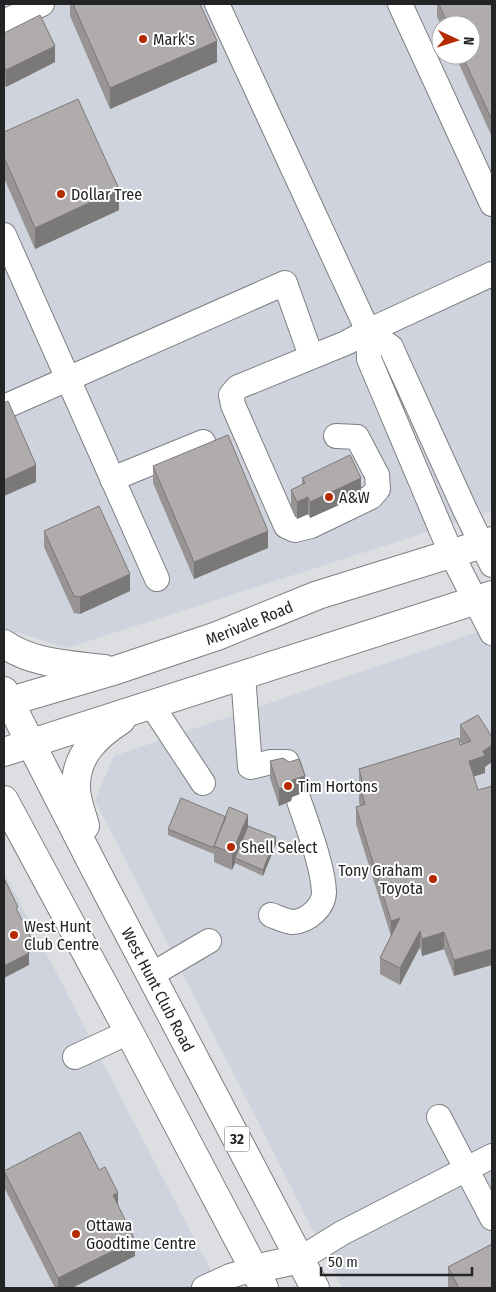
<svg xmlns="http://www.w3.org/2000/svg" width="496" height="1292" viewBox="0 0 496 1292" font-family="'Fira Sans Condensed',sans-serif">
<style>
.built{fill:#cfd3dd;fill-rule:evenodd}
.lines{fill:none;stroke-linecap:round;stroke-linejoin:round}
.minor-casing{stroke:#7e7f82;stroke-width:26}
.major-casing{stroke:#7e7f82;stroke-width:30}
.minor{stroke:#fff;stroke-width:24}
.major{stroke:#fff;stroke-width:28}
.wall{fill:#979493}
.shaded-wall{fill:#7b7878}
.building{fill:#b0acab;stroke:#7b7878}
.poi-dot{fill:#b52b00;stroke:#fff;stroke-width:2}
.labels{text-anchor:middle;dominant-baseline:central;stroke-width:4;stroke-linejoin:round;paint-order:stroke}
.shield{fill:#fff;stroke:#656666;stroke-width:1}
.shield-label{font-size:15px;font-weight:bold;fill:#232425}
.poi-label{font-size:16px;fill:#232425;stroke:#fff;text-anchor:start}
.street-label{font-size:16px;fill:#232425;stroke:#fff}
</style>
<rect width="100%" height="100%" fill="#dddee2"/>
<path class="built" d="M4,4H492V511L67,648L6,629L4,626ZM441,25H471V55H441Z
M492,627V1288H342L95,800L114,756Z
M4,872L220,1288H4Z"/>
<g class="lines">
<g class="minor-casing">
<path id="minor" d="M217,4L368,331L369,359L451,553L492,633
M400,4L492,204
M4,22L42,4
M4,235L157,579
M368,331L391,347L394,354L465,510L492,565
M4,407L285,283L311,356
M336,436L357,437L377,475L378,489L371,497L311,526L295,530L286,526L233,405L231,395L238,387L346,343L368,331L492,274
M112,479L203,442
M243,675L250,767L271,762H287L292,776
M151,704L203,783
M271,915C277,917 287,922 293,922C308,921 324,907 324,892C323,865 306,822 297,795
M151,975L209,941
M75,1057L129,1032
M439,1117L492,1218
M300,1259L342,1233L492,1156
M204,1288L230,1276L254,1269"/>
</g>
<g class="major-casing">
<g id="major">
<path d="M4,644C33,664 70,665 104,669"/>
<path id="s1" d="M4,691L95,869L315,1288"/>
<path id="s2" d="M4,703L116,670L217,636L318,595L492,541"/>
<path d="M4,752L492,595"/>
<path d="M4,800L129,1032L264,1288"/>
<path d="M85,826C82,814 76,800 76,788C75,756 96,736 121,720"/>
<path d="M254,1269L300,1259"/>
</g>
</g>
<use href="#minor" class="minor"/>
<use href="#major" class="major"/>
</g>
<path class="wall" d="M70,4H200L217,62L110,109L70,16Z
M437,4H492V137L455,55H471V25H441L437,17Z
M4,33L55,62L6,87L4,83Z
M4,132L119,210L35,249L4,178Z
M153,466L268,548L194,579L153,483Z
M302,478L361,495L310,518L308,514L297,519L291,507V490L302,485Z
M44,531L130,591L80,614L74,613L44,547Z
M478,715L485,767V773L473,776L454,976L444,949L422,956L420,947L400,985L380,974V958L391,936L356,824V807L360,806L359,802V769L462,744L460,742V725Z
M270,761L305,792L292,797L291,801L279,806L270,778Z
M248,826L276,844L263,876L235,863L232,870L214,862V854L168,835V829Z
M99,1170L118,1207L135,1256L72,1288H55L4,1187V1171Z
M448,1267L492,1288H448Z"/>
<path class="shaded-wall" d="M217,41V62L110,109V88Z
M55,46V62L6,87V70Z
M119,189V210L35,249V228Z
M36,465V482L4,496V480Z
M361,478V495L310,518V502Z
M308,497V514L297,519V502Z
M268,531V548L194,579V562Z
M130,574V591L80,614V597Z
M492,745V762L485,767V773L469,778V761Z
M305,776V792L292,797L291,801L279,806V789L292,780Z
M248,815V832L235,858V863L232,870V853Z
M276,837V844L263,876V870Z
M400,918L391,937V921Z
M420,931V947L400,985V968Z
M444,932V949L422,956V939Z
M31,938V950L24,954V942Z
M492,949V965L454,976V960Z
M29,953V965L4,978V966Z
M118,1193V1209L113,1195Z
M135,1240V1256L72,1288H58V1278Z"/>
<path class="building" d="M73,4H200L217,41L110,88Z
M439,4H492V120L462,55H471V25H448Z
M40,15L55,46L6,70L4,66V33Z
M78,99L119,189L35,228L4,157V132Z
M8,401L36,465L4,480V403Z
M228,435L268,531L194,562L153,466Z
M350,455L361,478L310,502L308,497L297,502L291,490L305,483L302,478Z
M99,506L130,574L80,597L74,596L44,531Z
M478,715L492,737V745L483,751L485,756L469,761L478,790L492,786V949L454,960L444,932L422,939L420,931L400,968L380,958L400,918L391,921L356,807L365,804L359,785L363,784L359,769L459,738L460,745L471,741L460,725Z
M283,758L289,762L299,759L305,776L292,780L291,785L279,789L270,761Z
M181,798L226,817L214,846V848L168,829Z
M229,807L248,815L232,853L214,846Z
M248,826L276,837L263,870L235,858Z
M4,878L18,907L16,908L31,938L24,942L29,953L4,966Z
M80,1132L99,1170L105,1167L118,1193L113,1195L135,1240L58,1278L4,1171Z
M492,1244V1288H459L448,1267Z"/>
<g class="poi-dot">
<circle cx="143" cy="39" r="5"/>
<circle cx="61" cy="194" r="5"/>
<circle cx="329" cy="497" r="5"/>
<circle cx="288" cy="786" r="5"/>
<circle cx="231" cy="847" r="5"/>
<circle cx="433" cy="879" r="5"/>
<circle cx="14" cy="935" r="5"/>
<circle cx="76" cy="1234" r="5"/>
</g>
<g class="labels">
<rect class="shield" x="224.5" y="1126.5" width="25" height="25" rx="4"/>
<g class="shield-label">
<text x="237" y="1139">32</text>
</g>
<g class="poi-label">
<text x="153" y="39">Mark's</text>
<text x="71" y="194">Dollar Tree</text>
<text x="339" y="497">A&amp;W</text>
<text x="298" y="786">Tim Hortons</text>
<text x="241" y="847">Shell Select</text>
<text x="423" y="870" text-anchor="end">Tony Graham<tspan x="423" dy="18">Toyota</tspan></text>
<text x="24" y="926">West Hunt<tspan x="24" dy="18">Club Centre</tspan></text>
<text x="86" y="1225">Ottawa<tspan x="86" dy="18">Goodtime Centre</tspan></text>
</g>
<g class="street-label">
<text stroke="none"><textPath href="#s2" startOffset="258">Merivale Road</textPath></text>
<text stroke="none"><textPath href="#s1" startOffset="336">West Hunt Club Road</textPath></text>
</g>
</g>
<rect width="496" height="1292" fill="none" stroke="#232425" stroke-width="10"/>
<g transform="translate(456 40) rotate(94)"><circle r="24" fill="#ffffff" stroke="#a7a7a8"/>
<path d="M0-4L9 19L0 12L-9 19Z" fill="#b52b00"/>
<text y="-8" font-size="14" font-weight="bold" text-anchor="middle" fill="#232425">N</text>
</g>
<path d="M321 1267v8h151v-8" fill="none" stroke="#232425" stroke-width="2.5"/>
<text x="328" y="1267" font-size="15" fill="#232425" stroke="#ffffff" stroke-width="4" paint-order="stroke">50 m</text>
</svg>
